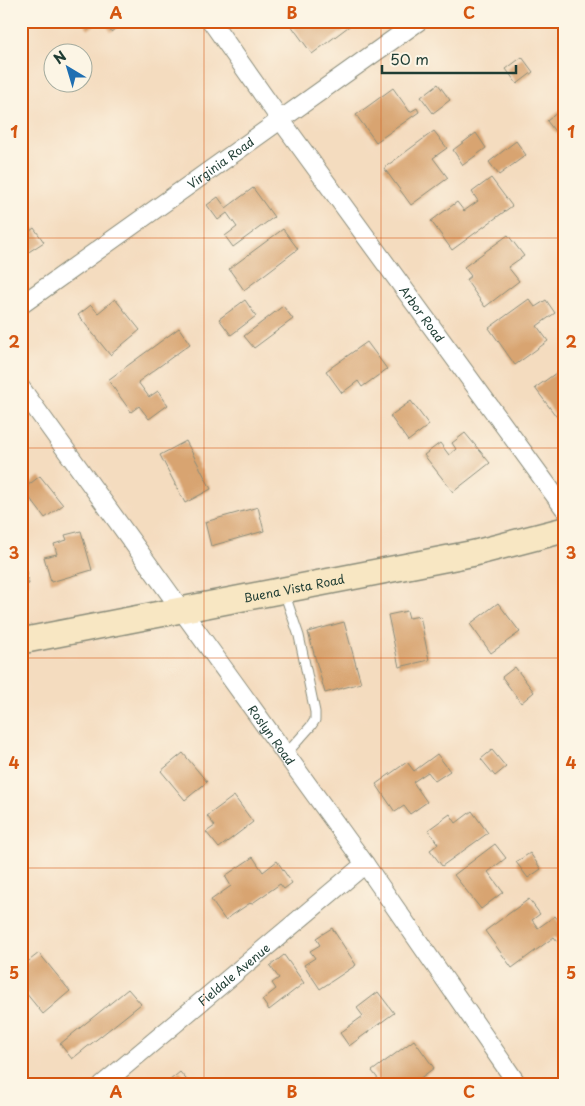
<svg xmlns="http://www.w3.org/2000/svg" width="585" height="1106" viewBox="0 0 585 1106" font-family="'Playpen Sans',sans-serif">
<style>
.building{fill:#d8a471}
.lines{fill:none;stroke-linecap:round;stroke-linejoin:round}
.lane-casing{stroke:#8a8c7a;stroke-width:11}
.street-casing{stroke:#8a8c7a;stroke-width:20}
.secondary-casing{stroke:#8a8c7a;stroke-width:28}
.lane{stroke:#fff;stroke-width:9}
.street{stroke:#fff;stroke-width:18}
.secondary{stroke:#f8e7c3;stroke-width:25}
.grid{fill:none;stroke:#d45610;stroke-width:1;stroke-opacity:0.55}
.labels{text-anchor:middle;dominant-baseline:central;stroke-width:4.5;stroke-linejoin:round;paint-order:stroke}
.street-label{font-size:12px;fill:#1f3d34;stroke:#fcf5e5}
.neatline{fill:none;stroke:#d45610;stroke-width:2}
.grid-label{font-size:16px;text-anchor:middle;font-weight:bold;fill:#d45610}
</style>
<rect width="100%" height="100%" fill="#fcf5e5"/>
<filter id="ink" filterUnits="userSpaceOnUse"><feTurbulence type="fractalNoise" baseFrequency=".02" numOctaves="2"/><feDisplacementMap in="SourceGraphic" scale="10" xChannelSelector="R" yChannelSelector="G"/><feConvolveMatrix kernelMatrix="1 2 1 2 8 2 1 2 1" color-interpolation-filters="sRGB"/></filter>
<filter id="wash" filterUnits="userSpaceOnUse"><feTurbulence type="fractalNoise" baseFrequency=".0096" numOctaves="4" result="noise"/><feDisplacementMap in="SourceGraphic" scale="20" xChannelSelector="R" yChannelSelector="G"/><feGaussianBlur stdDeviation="1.12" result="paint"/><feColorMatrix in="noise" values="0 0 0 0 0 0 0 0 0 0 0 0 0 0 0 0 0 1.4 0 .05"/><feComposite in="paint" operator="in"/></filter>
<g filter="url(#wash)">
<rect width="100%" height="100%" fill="#f4dcbf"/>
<g id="blocks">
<path class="building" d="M82,21H100L88,30Z
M103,21H126L111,32Z
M288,21H356L312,54Z
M522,57L533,72L517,84L506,69Z
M438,84L450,100L433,113L421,97Z
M393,88L410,112L417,108L419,112L376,142L356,115Z
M564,107V129L557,134L547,121Z
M434,131L447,148L433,158L448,178L411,205L384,168Z
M476,133L486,148L463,165L453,150Z
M516,141L526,155L499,175L489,162Z
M491,178L512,206L452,250L431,221L457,202L464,211L478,201L472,192Z
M253,188L274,217L233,247L225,236L237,227L227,213L218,220L207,205L218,197L226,208Z
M21,219L30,231L34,228L44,242L21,257Z
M283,229L298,249L244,290L229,269Z
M508,235L524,256L508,267L519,281L485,307L466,280L471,276L464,267Z
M115,299L140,330L110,355L78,315L91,305L98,313Z
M529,299L535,307L546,300L555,313L537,326L548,341L515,365L489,328Z
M245,300L256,316L231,335L219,319Z
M283,306L293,319L254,348L244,336Z
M179,328L190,344L138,382L149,397L158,391L168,405L149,419L139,406L131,412L108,380Z
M367,342L387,369L362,387L358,381L342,393L326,371Z
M556,373L562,380L564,378V423L562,424L535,388Z
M411,401L429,425L408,441L390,416Z
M465,433L490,463L453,492L424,455L440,443L449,455L456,449L452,443Z
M186,441L211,489L185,503L160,455Z
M40,476L63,505L45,518L23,489Z
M258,507L264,531L211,546L205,522Z
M81,531L92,570L51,582L44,557L57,554L54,544L67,540L65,535Z
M21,551L29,584L21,586Z
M498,603L520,632L491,653L470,624Z
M407,611L409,618L420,616L429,660L399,667L388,615Z
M344,622L361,683L325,693L308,632Z
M515,667L534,692L521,703L502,677Z
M492,750L506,767L495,776L481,759Z
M183,753L207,782L185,800L161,771Z
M437,754L450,771L435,781L428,772L413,782L427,802L410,814L404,806L395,812L376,784L407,762L414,771Z
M234,796L253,822L219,848L206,832L215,826L207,816Z
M472,811L488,833L442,866L430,850L438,844L428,830L450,814L456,823Z
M495,844L506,858L488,872L503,892L481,909L454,875Z
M530,853L541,869L528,878L516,862Z
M253,857L263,872L277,861L292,883L284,889L280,884L251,904L250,903L225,920L211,900L231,886L225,876Z
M529,899L540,914L532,920L538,928L555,916L564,927V950L554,937L512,968L485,931Z
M332,928L356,965L320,989L304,965L315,958L310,951L320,945L316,938Z
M39,953L70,991L43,1014L21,987V967Z
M284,955L304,983L269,1010L262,1000L276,989L272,983L279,978L270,966Z
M128,989L141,1004L72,1059L60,1044Z
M378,992L394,1013L349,1046L340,1033L363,1016L357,1008Z
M414,1040L434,1068L411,1085H383L372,1071Z
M180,1072L191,1085H164Z"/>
</g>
</g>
<g filter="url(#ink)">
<use href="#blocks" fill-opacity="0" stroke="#8a8c7a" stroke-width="1"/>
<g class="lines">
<g class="lane-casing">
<path id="lane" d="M284,592L299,636L315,712V720L311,726L286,754"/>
</g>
<g class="street-casing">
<g id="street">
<path id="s1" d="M211,21L280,119L564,508"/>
<path id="s2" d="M21,305L419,21"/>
<path id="s3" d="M21,388L365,864L518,1085"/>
<path id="s4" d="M102,1085L365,864"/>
</g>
</g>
<g class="secondary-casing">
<g id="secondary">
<path id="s5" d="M21,641L475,553L564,530"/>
</g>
</g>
<use href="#lane" class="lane"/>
<use href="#street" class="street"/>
<use href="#secondary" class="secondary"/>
</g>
</g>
<path class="grid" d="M204,21V1085M381,21V1085M21,238H564M21,448H564M21,658H564M21,868H564"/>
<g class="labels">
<g class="street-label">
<text stroke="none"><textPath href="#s2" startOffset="245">Virginia Road</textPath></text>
<text stroke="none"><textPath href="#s1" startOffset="361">Arbor Road</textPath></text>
<text stroke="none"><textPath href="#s5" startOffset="278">Buena Vista Road</textPath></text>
<text stroke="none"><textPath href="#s3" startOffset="428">Roslyn Road</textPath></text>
<text stroke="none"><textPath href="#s4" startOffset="172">Fieldale Avenue</textPath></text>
</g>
</g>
<rect width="585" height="1106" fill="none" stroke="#fcf5e5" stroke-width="55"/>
<g transform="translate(68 68) rotate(322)"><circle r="24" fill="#fcf5e5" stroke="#a4ab9e"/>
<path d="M0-4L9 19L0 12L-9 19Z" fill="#1f6fb2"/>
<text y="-8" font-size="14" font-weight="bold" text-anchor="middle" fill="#1f3d34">N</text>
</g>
<path d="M382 65v8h134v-8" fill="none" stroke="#1f3d34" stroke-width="2.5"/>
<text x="390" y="65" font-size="15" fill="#1f3d34" stroke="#fcf5e5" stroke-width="4" paint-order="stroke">50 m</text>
<rect x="28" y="28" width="530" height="1050" class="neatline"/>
<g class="grid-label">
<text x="116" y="19">A</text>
<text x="292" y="19">B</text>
<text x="469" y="19">C</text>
<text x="14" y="138">1</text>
<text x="571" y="138">1</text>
<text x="14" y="348">2</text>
<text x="571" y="348">2</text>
<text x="14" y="559">3</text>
<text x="571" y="559">3</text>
<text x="14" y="769">4</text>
<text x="571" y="769">4</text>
<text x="14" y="979">5</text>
<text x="571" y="979">5</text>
<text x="116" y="1098">A</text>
<text x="292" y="1098">B</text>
<text x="469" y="1098">C</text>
</g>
</svg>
